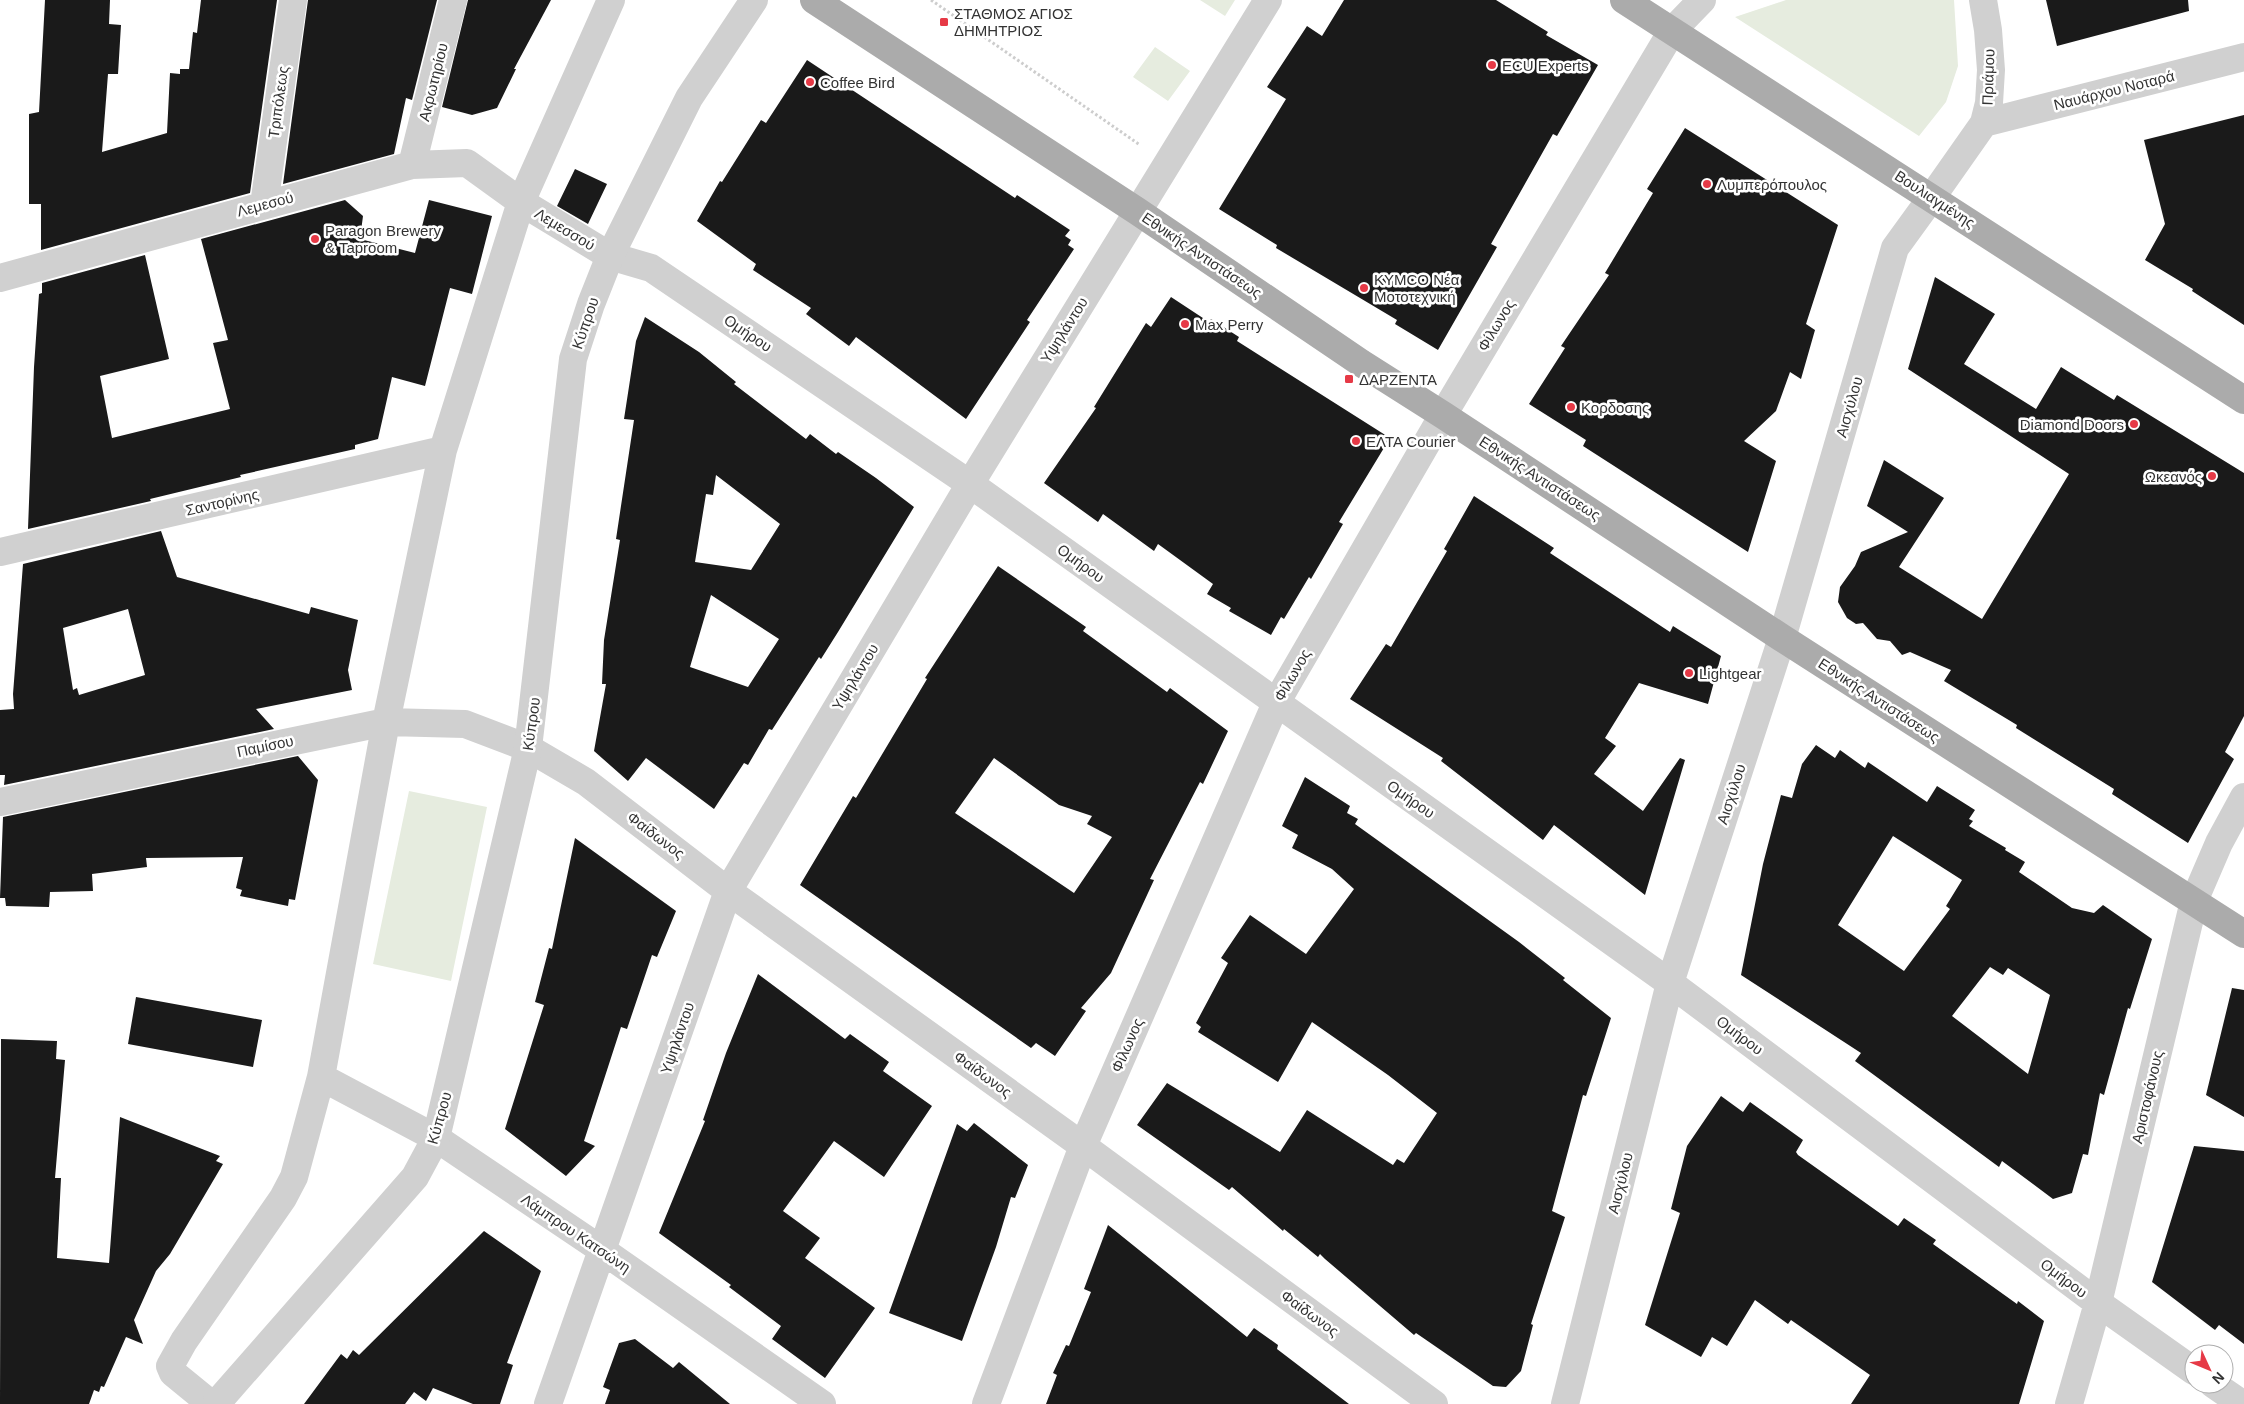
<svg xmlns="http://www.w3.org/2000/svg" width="2244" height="1404" viewBox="0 0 2244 1404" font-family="Arial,sans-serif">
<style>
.green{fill:#e6ecdf}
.building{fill:#1a1a1a;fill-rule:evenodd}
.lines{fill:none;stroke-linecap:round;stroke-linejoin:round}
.path{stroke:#cdcdcd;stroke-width:3;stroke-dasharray:2.5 2.5;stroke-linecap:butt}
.minor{stroke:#d0d0d0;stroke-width:28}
.tertiary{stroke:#d0d0d0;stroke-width:28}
.primary{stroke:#ababab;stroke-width:28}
.poi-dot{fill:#e63946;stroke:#fff;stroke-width:2}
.labels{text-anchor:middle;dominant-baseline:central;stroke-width:5;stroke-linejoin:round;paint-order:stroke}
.poi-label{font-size:15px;fill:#333;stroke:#fff;text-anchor:start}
.street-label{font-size:15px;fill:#333;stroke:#fff}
</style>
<rect width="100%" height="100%" fill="#fff"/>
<path class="green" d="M1200,0H1235L1225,16Z
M1786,0H1954L1958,66L1946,102L1919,136L1735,17Z
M1155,47L1190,71L1168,101L1133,77Z
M409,791L487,807L451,981L373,964Z"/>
<path class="building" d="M45,0H110L109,24L121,25L118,74H108L102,152L167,133L170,73L180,74V69H189L193,32L197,33L201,0H277L250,193L41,250V204H29V114L39,112Z
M308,0H437L412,100L406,98L394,154L283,184Z
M468,0H551L514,69H516L497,108L472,115L442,107Z
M1344,0H1496L1548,32L1546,35L1598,65L1557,136L1553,134L1491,244L1497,247L1438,350L1395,324L1397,320L1276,248L1277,245L1219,209L1286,99L1267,87L1307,26L1322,36Z
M2046,0H2188L2189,11L2057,46Z
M807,60L1015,198L1017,195L1070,230L1065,236L1071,240L1068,245L1074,249L1027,320L1030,322L966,419L856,337L849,346L806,314L811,308L753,270L756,264L697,221L720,181L722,182L761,120L766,123Z
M2244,115V325L2192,291L2193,289L2145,260L2165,224L2144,140Z
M1685,128L1838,225L1806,324L1815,330L1801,379L1790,372L1776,411L1744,441L1776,461L1748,552L1583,446L1586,440L1529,404L1565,348L1561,346L1609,275L1605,273L1653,193L1647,189Z
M575,169L607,184L588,224L557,206Z
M345,200L363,216L360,239L415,253L429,200L492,216L472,294L450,288L425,386L392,377L378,439L355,445V449L240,475L241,477L150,499L151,501L28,529L34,367L39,294L42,293V283L145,255L169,359L100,376L112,438L230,409L213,343L228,340L201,239Z
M1935,277L1995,314L1964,364L2036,409L2061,367L2114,400L2117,395L2244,473V716L2225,752L2234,759L2188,843L2112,794L2114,789L2016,728L2017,725L1944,681L1951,670L1910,652L1902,655L1890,641L1877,639L1863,623L1856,624L1847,618L1838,602L1840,587L1855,566L1861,552L1908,532L1867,506L1884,460L1944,498L1899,567L1982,619L2069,474L1908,369Z
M1171,297L1209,322L1211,319L1239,337L1237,341L1390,438L1339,522L1343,524L1311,579L1309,577L1284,619L1281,617L1271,635L1229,611L1231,608L1207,594L1213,584L1158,544L1154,551L1103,514L1098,522L1044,483L1096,408L1094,407L1146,323L1151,327Z
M645,317L699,352L736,382L734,384L806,439L810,434L836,454L838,452L876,478L914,507L838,632L821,659L819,657L772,730L769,729L748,765L744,763L714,809L646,758L628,781L594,751L606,684H602L604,640L620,540L616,539L634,420L624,419L636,341ZM716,475L780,524L751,570L695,562L706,494L713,495ZM711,595L779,639L748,687L690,667Z
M1474,496L1554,548L1550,553L1670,632L1673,626L1721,656L1708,704L1639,683L1605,738L1616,746L1594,774L1643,811L1680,758L1685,760L1645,895L1554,825L1543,840L1441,761L1443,758L1350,699L1386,644L1391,647L1447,551L1444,549Z
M161,531L177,577L309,614L311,607L358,620L348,670L352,690L256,709L274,729L4,785L5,775H0V710L14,709L13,694L23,564ZM128,609L145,675L79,695L77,688L73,690L63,628Z
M998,566L1086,627L1083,631L1167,692L1170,688L1228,731L1203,784L1200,782L1150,879L1154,880L1111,973L1081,1008L1086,1011L1055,1056L1036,1043L1031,1048L800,885L853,796L856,798L927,679L925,678ZM994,758L1059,805L1092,816L1087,824L1112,837L1074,893L955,813Z
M1816,745L1835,758L1840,750L1865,768L1868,762L1927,802L1937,786L1975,810L1969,819L1973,821L1969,826L2006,848L2005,850L2025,862L2019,872L2072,908L2094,913L2103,905L2152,939L2130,1009L2128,1008L2104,1095L2100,1093L2088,1155L2083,1154L2072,1193L2053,1199L2002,1161L1999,1167L1855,1061L1861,1053L1741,975L1763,864L1781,795L1792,798L1802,764ZM1893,836L1962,880L1946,906L1950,909L1904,971L1838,925ZM1990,967L2003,975L2008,968L2050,995L2028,1074L1952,1016Z
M298,756L318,780L295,900L289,899L288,906L240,896L242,890L236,888L243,857L146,858L147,867L92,874L93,891L50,892L49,907L6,906L5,898H0L3,817Z
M1305,777L1350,806L1347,813L1358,819L1355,824L1519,942L1565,978L1563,980L1611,1018L1586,1096L1583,1095L1552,1211L1565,1217L1531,1324L1533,1325L1521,1371L1506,1387L1493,1386L1416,1333L1414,1335L1325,1259L1320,1254L1318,1257L1284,1229L1283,1231L1232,1187L1229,1190L1137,1125L1167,1083L1280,1152L1307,1110L1393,1165L1397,1159L1404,1163L1437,1113L1388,1075L1312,1022L1278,1082L1198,1032L1201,1027L1196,1023L1228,963L1221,958L1250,915L1306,954L1354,889L1332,869L1292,848L1298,835L1282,826Z
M575,838L676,911L657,957L652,955L627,1029L621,1027L584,1141L595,1146L566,1176L505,1129L544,1005L535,1002L549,948L552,949Z
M758,974L845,1039L850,1034L889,1062L883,1071L932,1106L884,1177L834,1141L783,1211L820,1238L805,1258L875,1308L825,1378L772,1339L781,1326L729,1287L731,1285L659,1233L705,1121L703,1120L726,1053Z
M2232,988L2244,990V1117L2206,1095Z
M136,997L262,1020L253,1067L128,1044Z
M1,1039L57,1041L56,1059L65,1060L55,1178H61L57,1258L109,1263L120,1117L220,1156L216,1161L223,1164L170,1254L156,1271L134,1320L143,1344L126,1337L104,1387L101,1386L99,1392L94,1390L89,1404H0Z
M1721,1096L1743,1112L1750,1102L1803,1140L1796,1152L1798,1155L1898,1226L1904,1218L1936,1240L1933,1244L2017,1304L2018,1301L2044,1321L2019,1404H1851L1870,1375L1791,1320L1788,1324L1755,1300L1727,1346L1712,1337L1701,1357L1645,1325L1680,1213L1671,1209L1687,1146Z
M974,1123L1028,1165L1015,1198L1011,1197L996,1247L962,1341L889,1313L957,1124L967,1131Z
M2194,1146L2244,1151V1344L2219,1325L2215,1330L2152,1282Z
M1108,1225L1247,1337L1254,1328L1278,1345L1277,1349L1349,1404H1046L1057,1375L1053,1373L1066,1345L1069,1346L1091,1292L1084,1289Z
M484,1231L541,1271L507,1363L513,1365L500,1404H473L433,1388L426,1401L414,1392L405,1404H304L341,1354L347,1359L353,1350L359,1355Z
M635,1339L673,1368L679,1362L730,1404H605L610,1390L603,1387L619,1343Z"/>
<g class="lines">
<path class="path" d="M931,0L1140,145"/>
<path class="minor" d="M412,165L453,0
M264,205L293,0
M0,278L412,165L467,163L521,202L610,256L651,268L970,484L1670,983L2098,1303L2194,1371
M0,552L443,450
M0,802L386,722L465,724L528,748L586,782L728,891L1083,1146L1434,1404
M321,1077L436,1138L602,1250L822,1404
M2213,1384L2242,1404
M211,1404L173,1373L170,1366L184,1341L283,1198L294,1177L321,1077L386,722L443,450L521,202L611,0
M548,1404L728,891L970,484L1268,0
M986,1404L1083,1146L1276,703L1443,415L1672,31L1702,0
M1565,1404L1670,983L1782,638L1895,248L1932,197
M2069,1404L2098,1303L2194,901L2219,843L2244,797"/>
<path class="tertiary" d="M1984,123L2244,57
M1932,197L1984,123L1989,103L1991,70L1988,30L1983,0
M216,1404L415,1177L436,1138L528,748L573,359L591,304L610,256L689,98L754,0"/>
<path class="primary" d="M814,0L1137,211L1361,363L1443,415L1782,638L2244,934
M1624,0L2244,400"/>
</g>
<g class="poi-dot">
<rect x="939" y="17" width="10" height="10" rx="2.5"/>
<circle cx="1492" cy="65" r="5"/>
<circle cx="810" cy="82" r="5"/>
<circle cx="1707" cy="184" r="5"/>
<circle cx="315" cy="239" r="5"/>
<circle cx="1364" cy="288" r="5"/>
<circle cx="1185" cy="324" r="5"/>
<rect x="1344" y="374" width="10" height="10" rx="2.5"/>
<circle cx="1571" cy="407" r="5"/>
<circle cx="2134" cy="424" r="5"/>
<circle cx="1356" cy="441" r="5"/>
<circle cx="2212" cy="476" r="5"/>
<circle cx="1689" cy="673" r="5"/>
</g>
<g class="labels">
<g class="poi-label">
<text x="954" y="13">ΣΤΑΘΜΟΣ ΑΓΙΟΣ<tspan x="954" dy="17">ΔΗΜΗΤΡΙΟΣ</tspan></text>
<text x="1502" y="65">ECU Experts</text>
<text x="820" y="82">Coffee Bird</text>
<text x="1717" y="184">Λυμπερόπουλος</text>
<text x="325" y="230">Paragon Brewery<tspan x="325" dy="17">&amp; Taproom</tspan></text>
<text x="1374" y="279">KYMCO Νέα<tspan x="1374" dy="17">Μοτοτεχνική</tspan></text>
<text x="1195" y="324">Max Perry</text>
<text x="1359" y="379">ΔΑΡΖΕΝΤΑ</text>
<text x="1581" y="407">Κορδοσης</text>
<text x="2124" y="424" text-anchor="end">Diamond Doors</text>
<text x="1366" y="441">ΕΛΤΑ Courier</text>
<text x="2202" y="476" text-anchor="end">Ωκεανός</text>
<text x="1699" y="673">Lightgear</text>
</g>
<g class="street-label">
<text transform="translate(1988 77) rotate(-88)">Πριάμου</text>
<text transform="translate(433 82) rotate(-76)">Ακρωτηρίου</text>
<text transform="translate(2114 90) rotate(-14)">Ναυάρχου Νοταρά</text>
<text transform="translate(278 102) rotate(-82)">Τριπόλεως</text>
<text transform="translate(1935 199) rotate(33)">Βουλιαγμένης</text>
<text transform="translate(265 204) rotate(-15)">Λεμεσού</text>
<text transform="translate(565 229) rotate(31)">Λεμεσσού</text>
<text transform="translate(1202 255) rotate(34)">Εθνικής Αντιστάσεως</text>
<text transform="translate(585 323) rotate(-71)">Κύπρου</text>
<text transform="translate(1496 325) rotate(-59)">Φίλωνος</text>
<text transform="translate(1064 330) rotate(-58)">Υψηλάντου</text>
<text transform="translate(748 333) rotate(34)">Ομήρου</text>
<text transform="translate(1849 407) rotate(-74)">Αισχύλου</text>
<text transform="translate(1540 478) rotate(33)">Εθνικής Αντιστάσεως</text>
<text transform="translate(222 502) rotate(-13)">Σαντορίνης</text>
<text transform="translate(1081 563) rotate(36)">Ομήρου</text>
<text transform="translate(1292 675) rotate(-60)">Φίλωνος</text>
<text transform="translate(855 677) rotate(-59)">Υψηλάντου</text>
<text transform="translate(1879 700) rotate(33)">Εθνικής Αντιστάσεως</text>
<text transform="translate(531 724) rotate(-82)">Κύπρου</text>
<text transform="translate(265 746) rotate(-12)">Παμίσου</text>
<text transform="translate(1731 794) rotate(-72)">Αισχύλου</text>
<text transform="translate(1411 799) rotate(35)">Ομήρου</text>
<text transform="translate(656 835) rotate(37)">Φαίδωνος</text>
<text transform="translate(1740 1035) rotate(37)">Ομήρου</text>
<text transform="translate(677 1038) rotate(-71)">Υψηλάντου</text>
<text transform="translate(1127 1045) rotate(-66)">Φίλωνος</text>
<text transform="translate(983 1074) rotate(36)">Φαίδωνος</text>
<text transform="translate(2147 1097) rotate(-77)">Αριστοφάνους</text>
<text transform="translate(439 1118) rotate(-74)">Κύπρου</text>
<text transform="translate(1620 1183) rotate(-76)">Αισχύλου</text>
<text transform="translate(576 1233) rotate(34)">Λάμπρου Κατσώνη</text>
<text transform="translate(2064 1278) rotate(37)">Ομήρου</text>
<text transform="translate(1310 1313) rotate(36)">Φαίδωνος</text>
</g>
</g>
<g transform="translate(2209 1369) rotate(134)"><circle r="24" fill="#ffffff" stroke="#adadad"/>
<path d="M0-4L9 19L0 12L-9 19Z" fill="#e63946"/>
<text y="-8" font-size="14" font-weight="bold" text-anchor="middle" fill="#333333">N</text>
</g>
</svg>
